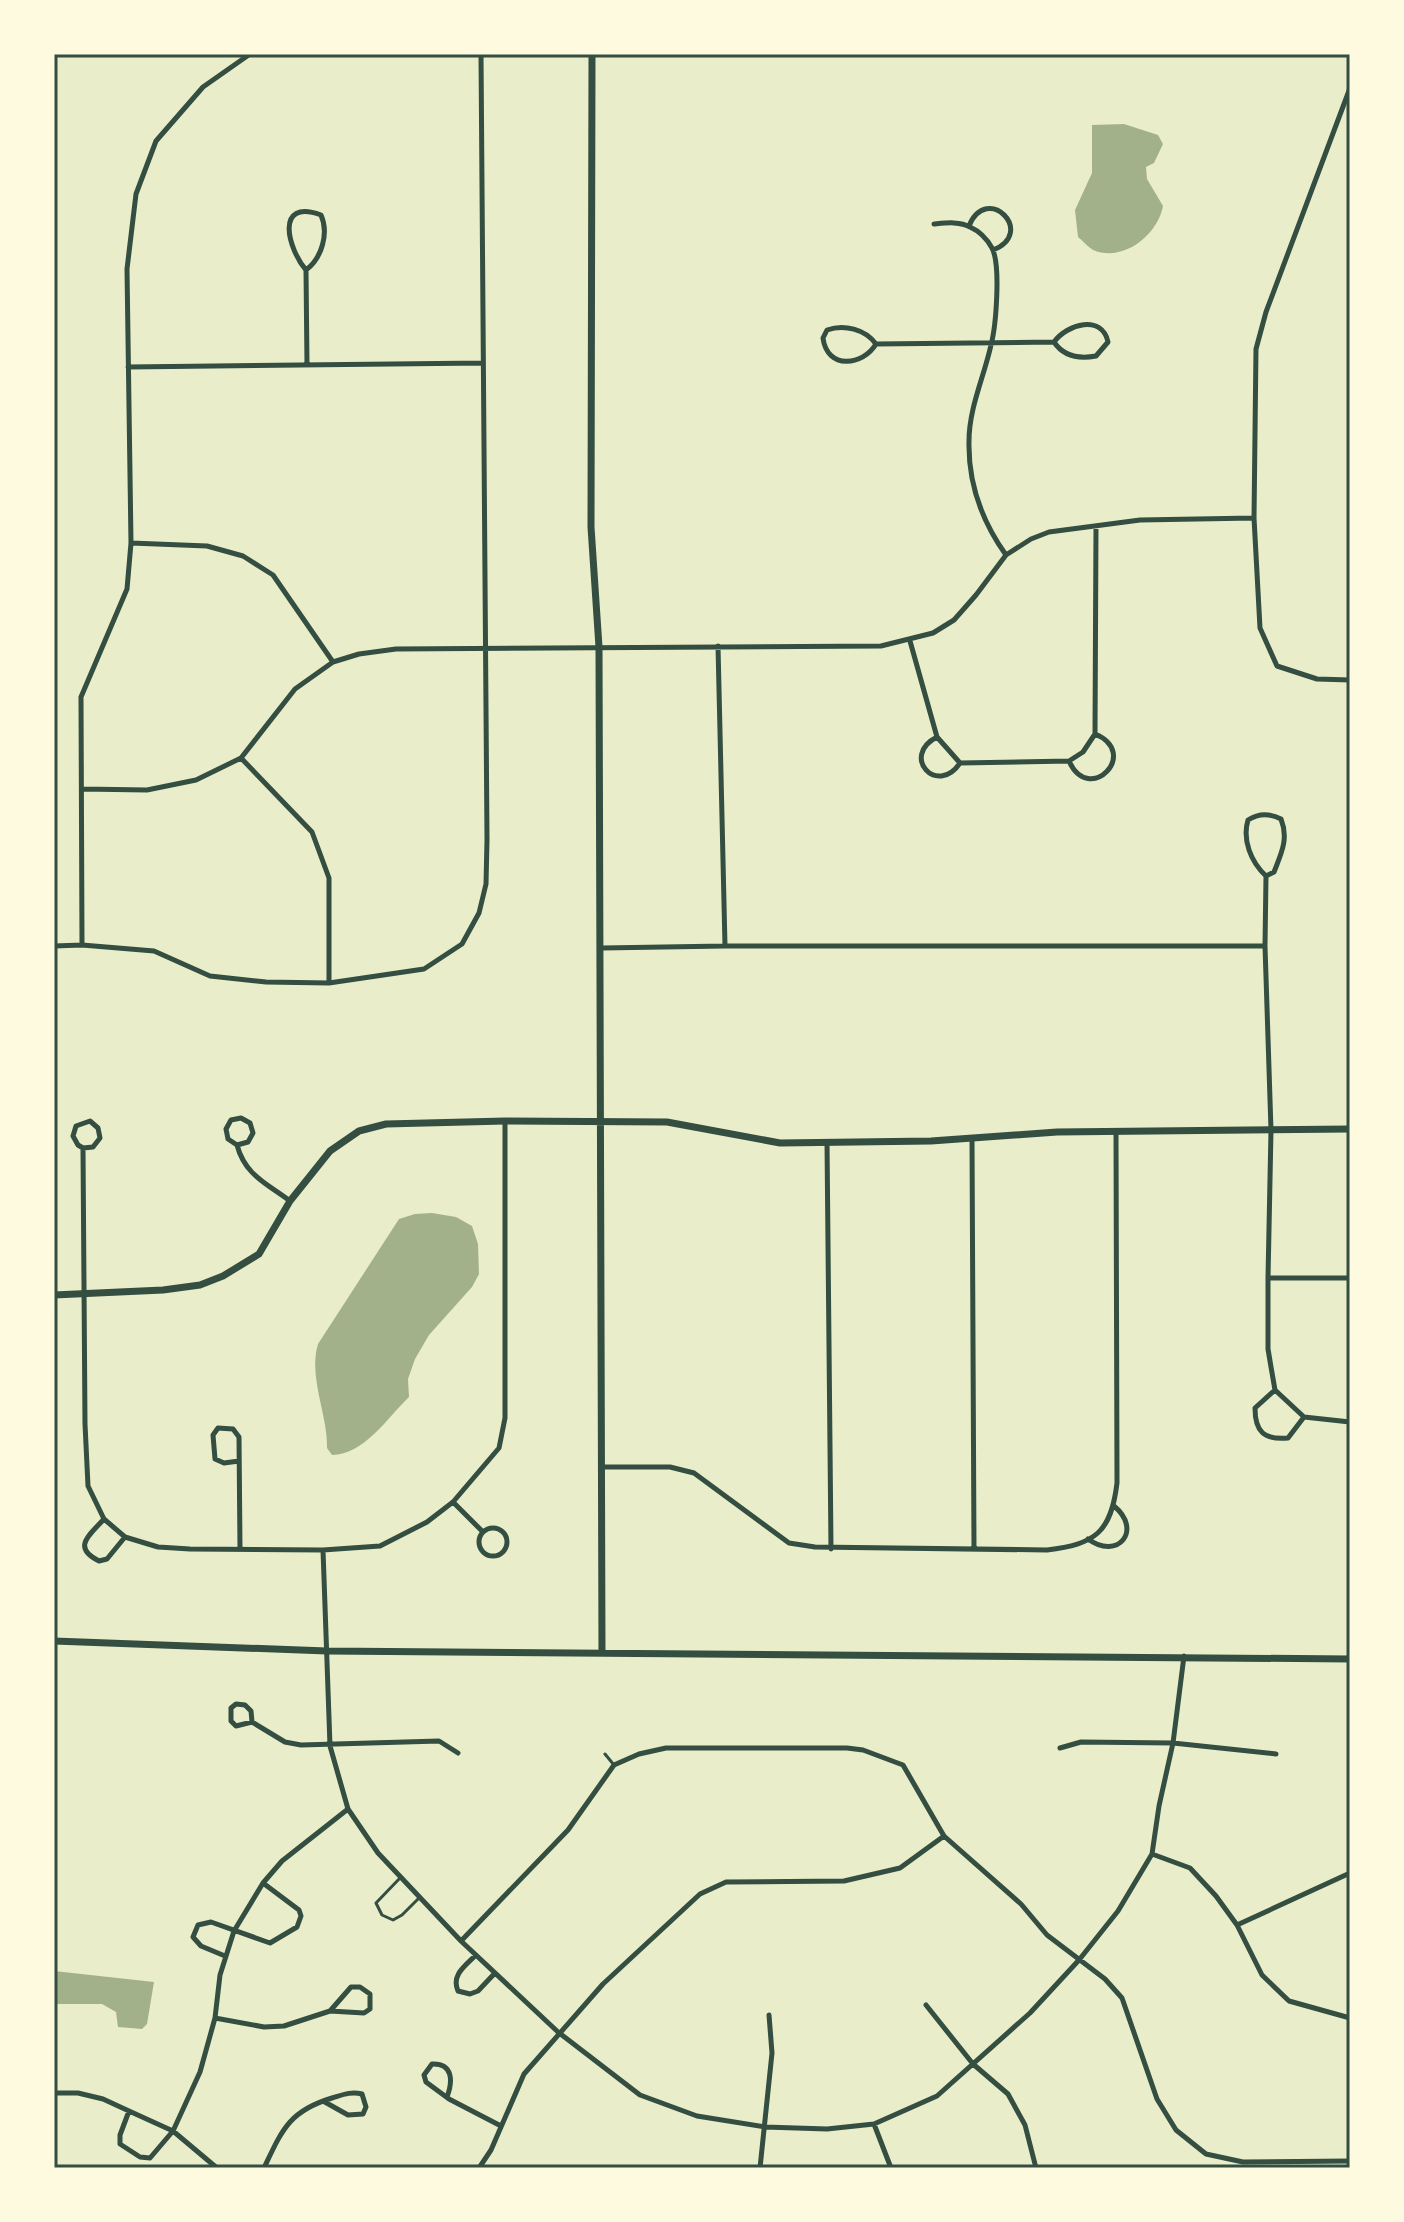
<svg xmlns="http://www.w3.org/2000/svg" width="1404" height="2222" viewBox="0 0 1404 2222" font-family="Jost,sans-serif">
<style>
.water{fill:#a3b18a}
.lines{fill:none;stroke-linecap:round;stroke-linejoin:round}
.service{stroke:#344e41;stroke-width:3}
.minor{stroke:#344e41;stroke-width:5}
.tertiary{stroke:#344e41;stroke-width:7}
.neatline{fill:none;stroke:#344e41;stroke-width:3}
</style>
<rect width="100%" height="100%" fill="#e9edc9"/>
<path class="water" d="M1124,124L1158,135L1163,144L1154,163L1146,167L1147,179L1163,206C1158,234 1124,263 1093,250C1088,247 1083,241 1078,237L1075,210L1092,173V125Z
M432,1213L456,1217L472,1226L478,1244L479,1274L472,1287L429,1335L415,1359L408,1379L409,1397C388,1417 364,1455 332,1455L327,1448C328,1415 308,1377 318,1344L399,1219L415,1214Z
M54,1971L154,1982L147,2024L142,2029L118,2027L116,2012L102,2004H54Z"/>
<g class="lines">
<path class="service" d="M605,1754L614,1765
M400,1878L376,1903L382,1915L393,1920L402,1915L419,1898"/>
<path class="minor" d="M1350,88L1266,312L1256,349L1254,518L1260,628L1277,666L1317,679L1350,680
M934,224C945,223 960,221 970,227C979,231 987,239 992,248C1001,265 996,326 991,345C984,377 969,408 969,441C968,484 981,520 1006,555
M969,226C987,182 1037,233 993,250
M306,270C322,258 329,233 321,215C274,198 288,249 306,270L307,365
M876,344C863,366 827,370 823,338L827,330C844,324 865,329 876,344L1054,342C1067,324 1102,314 1108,342L1096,356C1080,359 1064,357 1054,342
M128,367L483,363
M131,543L207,546L243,556L273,575L333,662
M910,641L937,737L960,763L1069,761L1083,752L1095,734L1096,526
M718,646L725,946
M937,737C900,756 937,797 960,763
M241,758L312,832L329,878V983
M1069,761C1089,806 1141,753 1095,734
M82,789L147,790L196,780L241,758L295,689L333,662L359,654L396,649L881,646L933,633L954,620L976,595L1006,555L1031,539L1049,532L1140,520L1254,518
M1266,876L1274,872C1281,854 1289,839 1281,819C1269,813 1259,813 1248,820C1242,840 1251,862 1266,876L1265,946L1271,1130L1268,1278V1349L1271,1367L1275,1390L1304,1417L1350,1422
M82,945L81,697L127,589L131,543L127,269L136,194L156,141L203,87L250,54
M54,946L82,945L154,951L210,976L266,982L329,983L424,969L462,944L479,913L486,884L487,840L481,54
M602,948L725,946H1264
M972,1138L974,1549
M827,1142L831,1549
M237,1145L248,1142L253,1133L250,1123L241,1118L231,1120L226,1129L228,1139L237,1145C245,1175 266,1183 290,1201
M83,1148L93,1147L100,1138L98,1128L90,1121L76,1126L73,1136L78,1145L83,1148L85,1424L88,1486L104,1519L125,1537L158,1547L190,1549L323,1550L380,1546L427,1522L453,1502L499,1448L505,1418V1121
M1268,1278H1350
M1275,1390L1255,1408C1255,1432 1264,1440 1288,1438L1304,1417
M239,1461L224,1463L215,1459L213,1435L218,1428L233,1429L239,1437L240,1549
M602,1467H670L694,1473L789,1543L815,1547L1047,1550C1095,1544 1111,1533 1117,1483L1116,1132
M453,1502L483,1532
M104,1519C90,1535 71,1547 99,1561L107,1559L125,1537
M479 1542a14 14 0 1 1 28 0a14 14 0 1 1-28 0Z
M1088,1539C1118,1561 1143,1530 1114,1506
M323,1550L330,1746L348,1809L378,1853L461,1941L558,2032L640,2095L697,2116L765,2127L827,2129L874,2124L937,2096L1030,2013L1079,1960L1118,1911L1152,1854L1159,1806L1173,1743L1184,1656
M252,1722L236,1726L231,1721V1708L236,1704L245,1705L251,1711L252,1722L285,1742L301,1745L439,1741L458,1753
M1060,1748L1081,1742L1173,1743L1276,1754
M1152,1854L1190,1868L1216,1896L1237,1925L1262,1975L1289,2001L1350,2018
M1237,1925L1350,1873
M461,1941L568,1830L614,1765L639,1754L666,1748H847L863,1750L903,1765L944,1836L1021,1904L1047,1935L1105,1979L1122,1998L1157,2099L1176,2130L1206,2154L1243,2162L1350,2161
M476,1955C465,1966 451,1975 458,1991L470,1994L478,1991L495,1973
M225,1956L201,1946L193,1937L198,1925L211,1922L270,1943L297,1927L301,1916L299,1910L263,1883
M926,2005L973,2064L1008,2094L1025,2125L1036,2168
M215,2018L264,2027L284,2026L330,2011L364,2013L370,2009V1994L360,1987H351L330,2011
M54,2093H78L103,2099L129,2111L173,2131L217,2168
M447,2097C453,2081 453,2063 432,2064L424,2075L426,2082C434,2088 441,2093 449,2099L501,2126
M129,2111L120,2135V2144L140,2157L150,2158L173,2131L200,2072L215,2018L220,1975L234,1931L263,1883L282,1861L348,1809
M874,2124L891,2168
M264,2168C282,2130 289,2111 332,2098C342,2095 351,2091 362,2094L366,2107L363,2114L348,2115L323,2101
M479,2168L491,2150L524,2074L603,1984L700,1894L726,1882L844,1881L900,1868L944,1836
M760,2168L772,2053L769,2015"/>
<path class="tertiary" d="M592,54L591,527L599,647L602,1653
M54,1295L163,1290L200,1285L223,1276L259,1254L290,1201L330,1151L359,1131L386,1124L505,1121L667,1122L780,1143L931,1141L1057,1132L1350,1129
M54,1641L327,1651L1350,1659"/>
</g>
<rect width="1404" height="2222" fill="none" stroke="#fefae0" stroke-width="112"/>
<rect x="56" y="56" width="1292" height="2110" class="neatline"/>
</svg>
